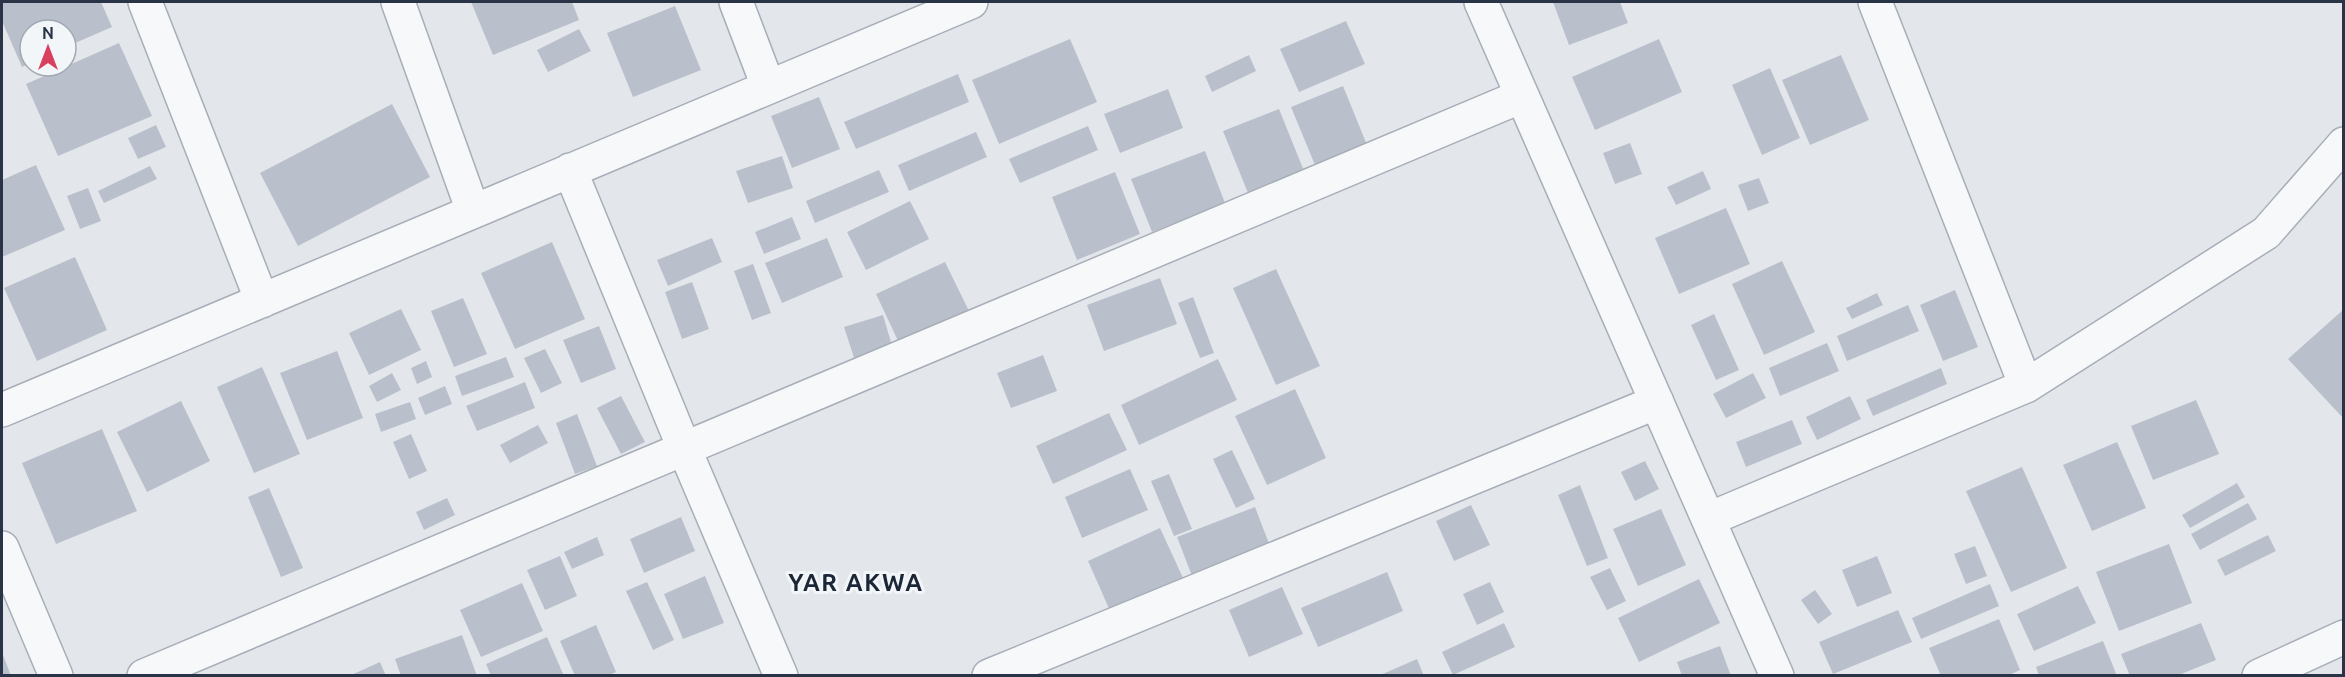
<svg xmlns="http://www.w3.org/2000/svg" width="2345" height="677" viewBox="0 0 2345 677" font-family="Ubuntu,sans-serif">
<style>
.building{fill:#bac0cb}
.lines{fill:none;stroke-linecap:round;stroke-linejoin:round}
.street-casing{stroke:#a7aeb7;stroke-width:36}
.street{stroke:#f6f8fa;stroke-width:33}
.labels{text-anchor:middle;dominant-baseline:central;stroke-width:6;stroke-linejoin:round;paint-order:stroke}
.district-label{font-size:24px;font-weight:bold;letter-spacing:1.5px;fill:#1b2637;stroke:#f3f6f9}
</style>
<rect width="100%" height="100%" fill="#e3e7ec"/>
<path class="building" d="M5,2H101L112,27L66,47V30H30V63L22,67L2,21V3Z
M471,2H572L579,20L493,55Z
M1553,2H1620L1628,23L1569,45Z
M675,6L701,70L633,97L607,33Z
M1346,21L1365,64L1299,92L1280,49Z
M579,29L591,51L548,72L537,50Z
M1070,39L1097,102L999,144L972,80Z
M1659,39L1682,92L1595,130L1572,77Z
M119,43L152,116L58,156L26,84Z
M1249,55L1256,71L1212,92L1205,76Z
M1841,55L1869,120L1810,145L1782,80Z
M1770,68L1800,138L1762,155L1732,85Z
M958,74L969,102L856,149L844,122Z
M1343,86L1367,145L1315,165L1291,107Z
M1168,89L1183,128L1120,153L1104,114Z
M819,97L840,149L792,168L771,116Z
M392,104L430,177L298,246L260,173Z
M1279,109L1304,171L1248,193L1223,131Z
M156,125L166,147L138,159L128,138Z
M1088,126L1098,150L1020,183L1009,159Z
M976,132L987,157L909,191L898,165Z
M1630,143L1642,174L1615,184L1603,153Z
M1205,151L1225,203L1152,232L1131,179Z
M782,156L793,188L748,203L736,171Z
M36,165L65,230L2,257V180Z
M150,166L157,179L104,203L98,191Z
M879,170L889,192L815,223L806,201Z
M1703,171L1711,189L1676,205L1667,187Z
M1115,172L1140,234L1077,260L1052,197Z
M1759,178L1769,203L1748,211L1738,185Z
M88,188L101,221L80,229L67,196Z
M910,201L929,239L866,270L847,232Z
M1726,208L1750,264L1679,294L1655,238Z
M792,217L801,239L764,254L755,232Z
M712,238L722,262L668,286L657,260Z
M827,238L843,277L782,303L765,263Z
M552,242L585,319L515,349L481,273Z
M75,257L107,330L37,361L4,288Z
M1782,261L1815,332L1764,355L1732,284Z
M945,262L969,311L900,345L876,294Z
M753,264L771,313L752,320L734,271Z
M1276,269L1320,366L1276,385L1233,288Z
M1160,278L1177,324L1104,351L1087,305Z
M692,282L709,329L682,339L665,292Z
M1955,290L1978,347L1943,361L1920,305Z
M1877,293L1883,305L1852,319L1846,308Z
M1193,297L1214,353L1200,358L1178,303Z
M463,298L487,354L454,367L431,311Z
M1908,305L1919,331L1847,361L1837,336Z
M401,309L421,350L369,375L349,333Z
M2344,309V419L2288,359Z
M1714,314L1739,370L1716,380L1691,325Z
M883,315L893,349L855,361L844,327Z
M599,326L616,369L581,383L563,340Z
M1827,343L1839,371L1780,396L1769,368Z
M545,349L562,383L541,393L524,358Z
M337,351L363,418L307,440L280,373Z
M1043,355L1057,391L1011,408L997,373Z
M506,357L514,377L462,396L455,376Z
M1218,359L1237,400L1139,445L1121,405Z
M426,361L432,377L417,384L411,368Z
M262,367L300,454L254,473L217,387Z
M1941,368L1947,384L1873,416L1866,400Z
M392,373L401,390L377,402L369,386Z
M1753,373L1766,398L1726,418L1713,394Z
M525,382L535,408L477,431L466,406Z
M445,386L452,404L425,415L418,398Z
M1295,389L1326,458L1267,485L1235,416Z
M621,396L645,442L621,454L597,408Z
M1850,396L1861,419L1817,440L1806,417Z
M2196,400L2219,454L2153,480L2131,426Z
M181,401L210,461L147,492L117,432Z
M410,402L416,419L381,432L375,414Z
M1109,413L1127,450L1053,484L1036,446Z
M577,414L597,466L575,474L556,423Z
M1792,420L1802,444L1746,467L1736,442Z
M538,425L548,443L510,463L500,445Z
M102,429L137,511L56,544L22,463Z
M411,434L427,471L409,479L393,442Z
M2117,442L2146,508L2092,531L2063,465Z
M1232,450L1255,499L1236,508L1213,459Z
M1645,461L1659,489L1635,501L1621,472Z
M2022,467L2067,568L2011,592L1966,491Z
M1130,469L1148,510L1082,538L1065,497Z
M1169,474L1192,529L1174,536L1151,481Z
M2237,483L2245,497L2190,528L2182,515Z
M1580,485L1608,558L1587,566L1558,495Z
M269,488L303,568L281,577L248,497Z
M447,498L455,515L424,530L416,512Z
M2248,503L2257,519L2200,550L2191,534Z
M1471,505L1490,545L1454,561L1436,521Z
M1255,507L1270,546L1192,576L1177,537Z
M1661,509L1686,565L1638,586L1613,529Z
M681,517L695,551L644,573L630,539Z
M1160,528L1184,580L1111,613L1088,561Z
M2268,535L2276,551L2225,576L2217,560Z
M597,537L604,555L572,569L564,552Z
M2169,544L2192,603L2119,631L2096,572Z
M1975,546L1987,576L1966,584L1954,554Z
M560,556L577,596L545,610L527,570Z
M1877,556L1892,593L1857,607L1842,570Z
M1610,568L1626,601L1607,610L1590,577Z
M1387,572L1403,611L1318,647L1301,608Z
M705,576L724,623L683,639L664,594Z
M1699,579L1720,623L1639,662L1618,618Z
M647,582L674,640L653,650L626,591Z
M1490,582L1504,612L1477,625L1463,594Z
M522,583L543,631L481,657L460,610Z
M1990,584L1999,606L1921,639L1912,618Z
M2078,586L2096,623L2034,651L2017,614Z
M1282,587L1303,634L1249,657L1229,610Z
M1815,590L1832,614L1818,624L1801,600Z
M1898,610L1912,642L1833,674L1819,642Z
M1999,619L2020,670L2007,676H1941L1929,648Z
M1504,623L1515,647L1453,675L1442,652Z
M2201,623L2216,660L2176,676H2130L2121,654Z
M596,625L616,672L607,676H575L560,641Z
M462,635L477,676H401L395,659Z
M547,637L564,676H491L486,664Z
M2103,641L2117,676H2039L2036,667Z
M1720,646L1731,676H1682L1677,662Z
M2,652L11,676H2Z
M1417,659L1424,676H1378Z
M380,662L386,676H349Z"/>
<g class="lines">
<g class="street-casing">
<path id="street" d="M145,2L262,301
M398,2L473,211
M736,2L768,86
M1481,2L1777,676
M1875,2L2026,386
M570,170L684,448L781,676
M2,410L971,2
M1709,519L2026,386L2266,233L2344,144
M2,548L56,676
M144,676L1522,96
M989,676L1657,402
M2259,676L2344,637"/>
</g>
<use href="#street" class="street"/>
</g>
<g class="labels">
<g class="district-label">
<text x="856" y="582">YAR AKWA</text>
</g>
</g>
<rect width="2345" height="677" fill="none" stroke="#293546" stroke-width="6"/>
<g transform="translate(48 48)"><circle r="28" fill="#f3f6f9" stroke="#a2a9b1" stroke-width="1.5"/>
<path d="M0-4.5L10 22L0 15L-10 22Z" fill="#d9405f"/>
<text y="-9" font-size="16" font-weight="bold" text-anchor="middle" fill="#293546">N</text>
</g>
</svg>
